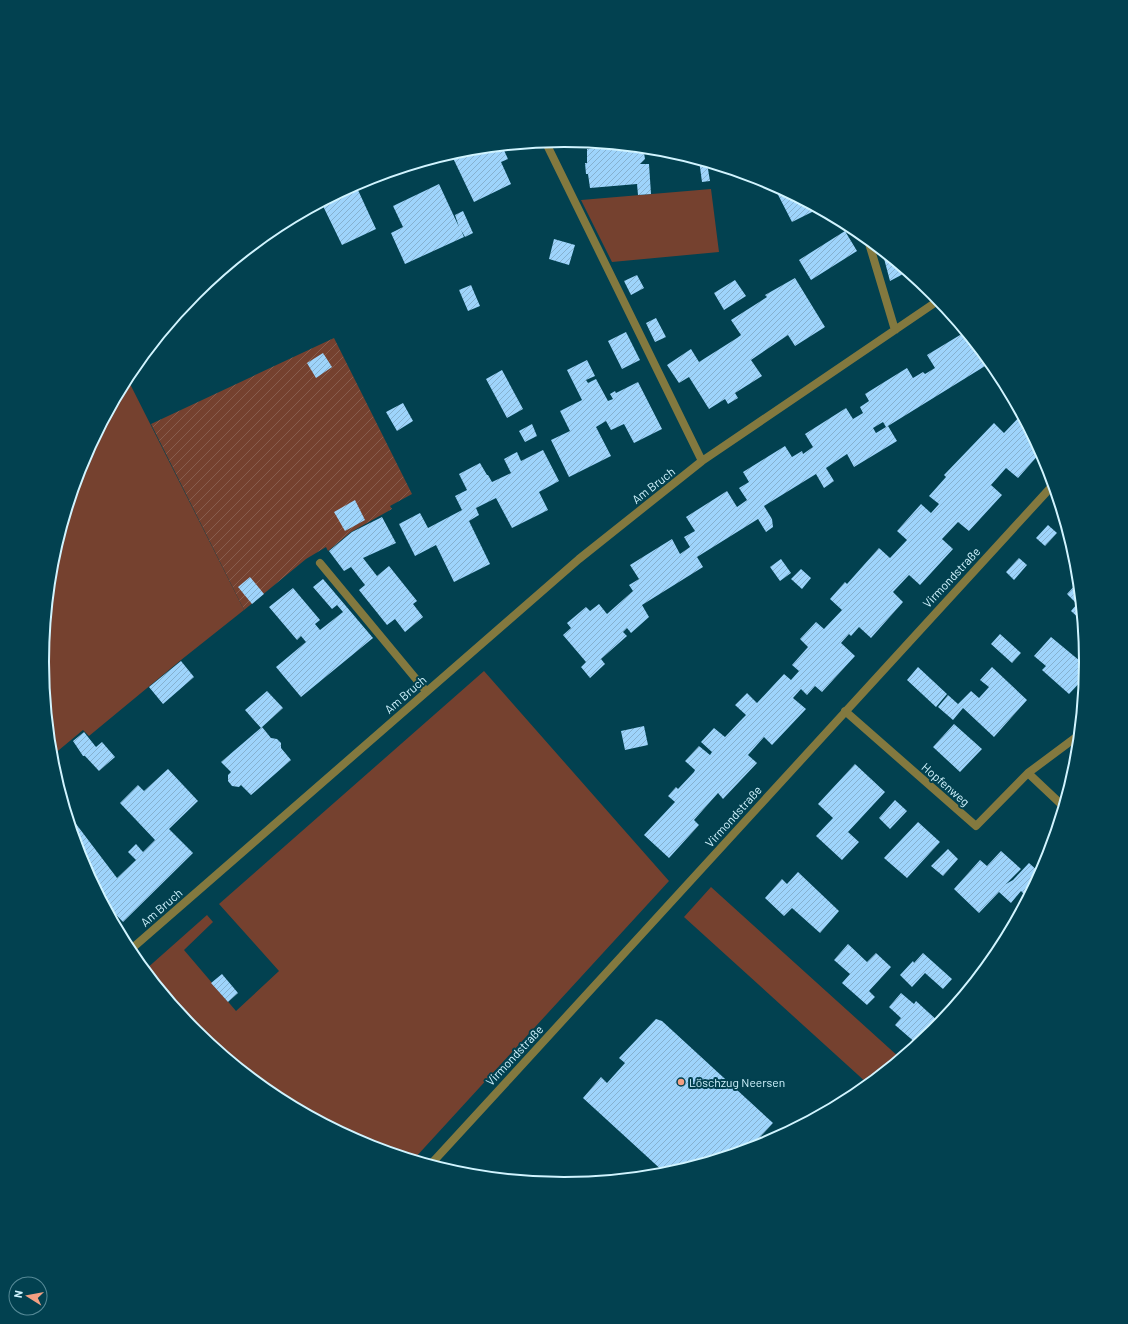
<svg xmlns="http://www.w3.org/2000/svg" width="1128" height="1324" viewBox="0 0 1128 1324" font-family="Barlow,sans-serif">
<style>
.green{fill:#75412f}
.garden{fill:url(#garden-furrows)}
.building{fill:url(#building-hatch);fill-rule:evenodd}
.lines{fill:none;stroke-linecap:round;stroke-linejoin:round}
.service{stroke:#83793f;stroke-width:8}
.minor{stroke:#83793f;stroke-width:8}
.poi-dot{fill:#f39f82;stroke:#024150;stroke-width:1.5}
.labels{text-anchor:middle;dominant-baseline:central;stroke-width:4;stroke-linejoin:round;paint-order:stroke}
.street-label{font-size:12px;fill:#d1f4ff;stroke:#024150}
.poi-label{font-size:12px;fill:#d1f4ff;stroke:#024150;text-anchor:start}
.rim{fill:none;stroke:#d1f4ff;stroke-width:2}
</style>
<defs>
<pattern id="garden-furrows" width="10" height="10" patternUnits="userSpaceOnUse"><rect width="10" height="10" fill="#75412f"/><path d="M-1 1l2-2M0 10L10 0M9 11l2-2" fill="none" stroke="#885d4e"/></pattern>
<pattern id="building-hatch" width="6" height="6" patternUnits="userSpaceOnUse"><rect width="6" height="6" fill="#9ed4fb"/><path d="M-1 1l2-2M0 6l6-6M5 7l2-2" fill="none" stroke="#86b1cf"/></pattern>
</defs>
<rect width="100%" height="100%" fill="#024150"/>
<path class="green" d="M711,189L719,252L612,262L581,200Z
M127,378L244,610L181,660L89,736L83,730L53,755L51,752L42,662L52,560L82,462Z
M484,671L669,881L414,1159L364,1144L274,1096L195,1031L145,970L207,915L213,922L184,950L236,1011L279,971L219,904Z
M711,887L900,1058L868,1084L684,917Z"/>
<path class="garden" d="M334,338L412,494L390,506L392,509L351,532L328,551L326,547L306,559L244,610L151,424Z"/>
<path class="building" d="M598,143L634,147V149L640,148L644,153L645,159L640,164H649L651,194L638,195L637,184L590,188L588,174H586L585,163H587V149L598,148Z
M502,146L508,159L501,162L511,184L474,202L452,156L465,150Z
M699,160L707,163L710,181L702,182Z
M439,184L459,227L455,215L463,211L473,233L465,237L461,230L464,237L405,264L391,233L403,227L393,206Z
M773,185L818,209L792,222Z
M357,188L376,229L342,245L322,204Z
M845,231L857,251L811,280L799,260Z
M554,239L575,245L569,265L549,259Z
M882,251L893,260L907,272L890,281Z
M637,275L644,288L631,295L624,281Z
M795,278L825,327L795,346L788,335L751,360L762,376L735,393L738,398L728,404L725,399L709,409L689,377L679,383L667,365L691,349L699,362L737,338L741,335L731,320L767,297L765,295Z
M735,280L746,296L724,310L714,293Z
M471,285L480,306L468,311L459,290Z
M656,318L666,337L655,342L646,323Z
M626,332L640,360L622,369L608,341Z
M965,332L990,363L888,426L897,441L854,467L847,454L826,468L834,481L824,488L816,474L764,506L772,519L773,527L766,532L758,519L697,557L703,567L642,605L649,617L631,633L627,628L623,632L627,636L601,659L605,664L590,678L581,667L586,662L563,635L571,628L567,623L586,607L590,611L599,604L607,614L633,591L629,585L639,579L630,565L672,539L680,554L690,547L684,537L695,531L686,517L727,491L737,507L747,500L739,488L749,482L743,472L785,446L792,457L802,451L803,454L813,447L805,434L846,408L853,419L863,413L860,407L869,401L865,394L907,368L913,378L923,372L925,374L935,368L927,355ZM883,422L886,427L876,433L873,428Z
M323,353L332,367L316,378L307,363Z
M587,360L595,376L586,380L588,383L596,379L608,401L613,399L610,394L615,391L616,393L638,382L662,429L634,443L624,424L611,430L606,421L596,427L611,456L569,477L551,440L570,431L560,411L582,400L567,370Z
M502,370L523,409L507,418L486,379Z
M403,403L413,421L397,431L386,412Z
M1021,415L1041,452L1018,478L1006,468L991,485L1002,495L969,531L958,522L942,539L953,549L920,585L909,575L893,592L903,602L871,638L859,627L851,636L849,634L841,643L855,656L822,692L815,686L807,695L801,689L793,698L806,709L772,745L764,737L748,755L757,763L723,799L718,793L694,820L699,825L669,858L644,835L675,802L668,796L676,787L678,789L694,772L695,770L685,761L699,746L710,755L712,752L701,742L714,728L725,737L743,718L746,715L735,705L747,693L757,703L784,674L791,680L799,671L792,665L808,647L800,639L816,622L824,629L842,610L830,599L845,582L847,584L879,548L890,558L907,540L897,531L921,504L931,513L939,504L929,496L946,477L944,475L994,423L1004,433Z
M532,424L537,436L525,442L519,431Z
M543,450L559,481L539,492L548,510L512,528L496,498L476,508L479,515L469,521L490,564L454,582L436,545L415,556L399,524L420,513L428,528L462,510L455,496L467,490L459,474L480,463L487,475H488L492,482L511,473L504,459L517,452L521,461Z
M355,500L365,520L345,531L334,512Z
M382,517L396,543L363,558L377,576L389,566L417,601L413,604L423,617L405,632L395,619L387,625L359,590L365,585L351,567L344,571L329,551L352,532Z
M1048,525L1057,533L1045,546L1036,538Z
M1019,558L1027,565L1014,580L1006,572Z
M781,559L791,573L780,581L770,567Z
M801,569L811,578L802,589L791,579Z
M250,577L264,594L252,604L238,587Z
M323,579L373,638L301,697L276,667L306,642L301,636L297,640L269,607L293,588L320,620L315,624L320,630L343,612L337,605L332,609L313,587Z
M1078,582L1082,621L1071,611L1077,604L1067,594Z
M1000,634L1021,653L1012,663L991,644Z
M1051,637L1086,666L1084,678L1069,694L1042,670L1046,666L1034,656Z
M181,661L194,677L163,704L149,687Z
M918,667L947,694L936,707L907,680Z
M992,667L1027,700L994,737L963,708L953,720L938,707L948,695L958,704L971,691L979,698L989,687L980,680Z
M267,691L283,708L261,728L245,710Z
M954,724L982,749L960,772L933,747Z
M644,726L648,745L625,750L621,731Z
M262,727L271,738L277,739L281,743V748L291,760L251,795L241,785L239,787L232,786L228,781V775L231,772L221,762Z
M84,732L96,747L102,742L115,757L99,771L85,756H83L73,741Z
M855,764L885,792L848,832L859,842L842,860L816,836L833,818L818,804Z
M168,769L198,801L169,829L193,853L123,922L103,901L82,862L67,812L117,878L136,860L128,852L136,844L143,852L155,840L120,803L138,785L144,791Z
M895,800L907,811L890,829L879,818Z
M918,822L940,842L907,878L884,858Z
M948,849L958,859L943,876L931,866Z
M1001,851L1021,869L1006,884L1013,880L1029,863L1040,873L1027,897L1021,891L1011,903L999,892L979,913L954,889L980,860L987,866Z
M798,872L839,911L820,933L792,908L784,916L765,898L782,879L787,884Z
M848,944L867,962L876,953L891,967L869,991L875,997L867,1005L842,983L850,974L834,960Z
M923,953L952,979L943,989L925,973L912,987L900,975L913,961L914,963Z
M222,974L238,993L228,1002L211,983Z
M901,993L914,1004L916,1001L940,1023L933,1031L917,1044L895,1025L901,1018L889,1007Z
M656,1019L662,1021L773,1123L749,1149L666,1174L583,1098L601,1077L607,1083L625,1063L619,1058Z"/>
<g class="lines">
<path class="service" d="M320,563L426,691"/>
<path class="minor" d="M546,143L702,461
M868,240L895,330
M845,711L976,826L1028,773L1079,735
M1028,773L1063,806
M129,951L579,559L702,461L939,300
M431,1164C639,938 845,710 1053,485"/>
</g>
<circle class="poi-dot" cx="681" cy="1082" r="4"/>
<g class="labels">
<g class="street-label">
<text transform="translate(653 485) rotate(-38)">Am Bruch</text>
<text transform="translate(951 577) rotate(-47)">Virmondstraße</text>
<text transform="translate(405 694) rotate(-41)">Am Bruch</text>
<text transform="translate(946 784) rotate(41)">Hopfenweg</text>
<text transform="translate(733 816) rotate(-48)">Virmondstraße</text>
<text transform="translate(161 907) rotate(-41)">Am Bruch</text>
<text transform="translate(514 1055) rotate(-47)">Virmondstraße</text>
</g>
<g class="poi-label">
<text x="689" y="1082">Löschzug Neersen</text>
</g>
</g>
<path d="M0 0H1128V1324H0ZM49 662a515 515 0 1 1 1030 0a515 515 0 1 1-1030 0Z" fill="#024150" fill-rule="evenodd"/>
<path class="rim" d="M49 662a515 515 0 1 1 1030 0a515 515 0 1 1-1030 0Z"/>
<g transform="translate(28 1296) rotate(281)"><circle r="19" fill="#024150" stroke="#558996"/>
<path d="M0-3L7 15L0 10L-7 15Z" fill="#f39f82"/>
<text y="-6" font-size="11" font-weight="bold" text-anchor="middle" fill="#d1f4ff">N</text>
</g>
</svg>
